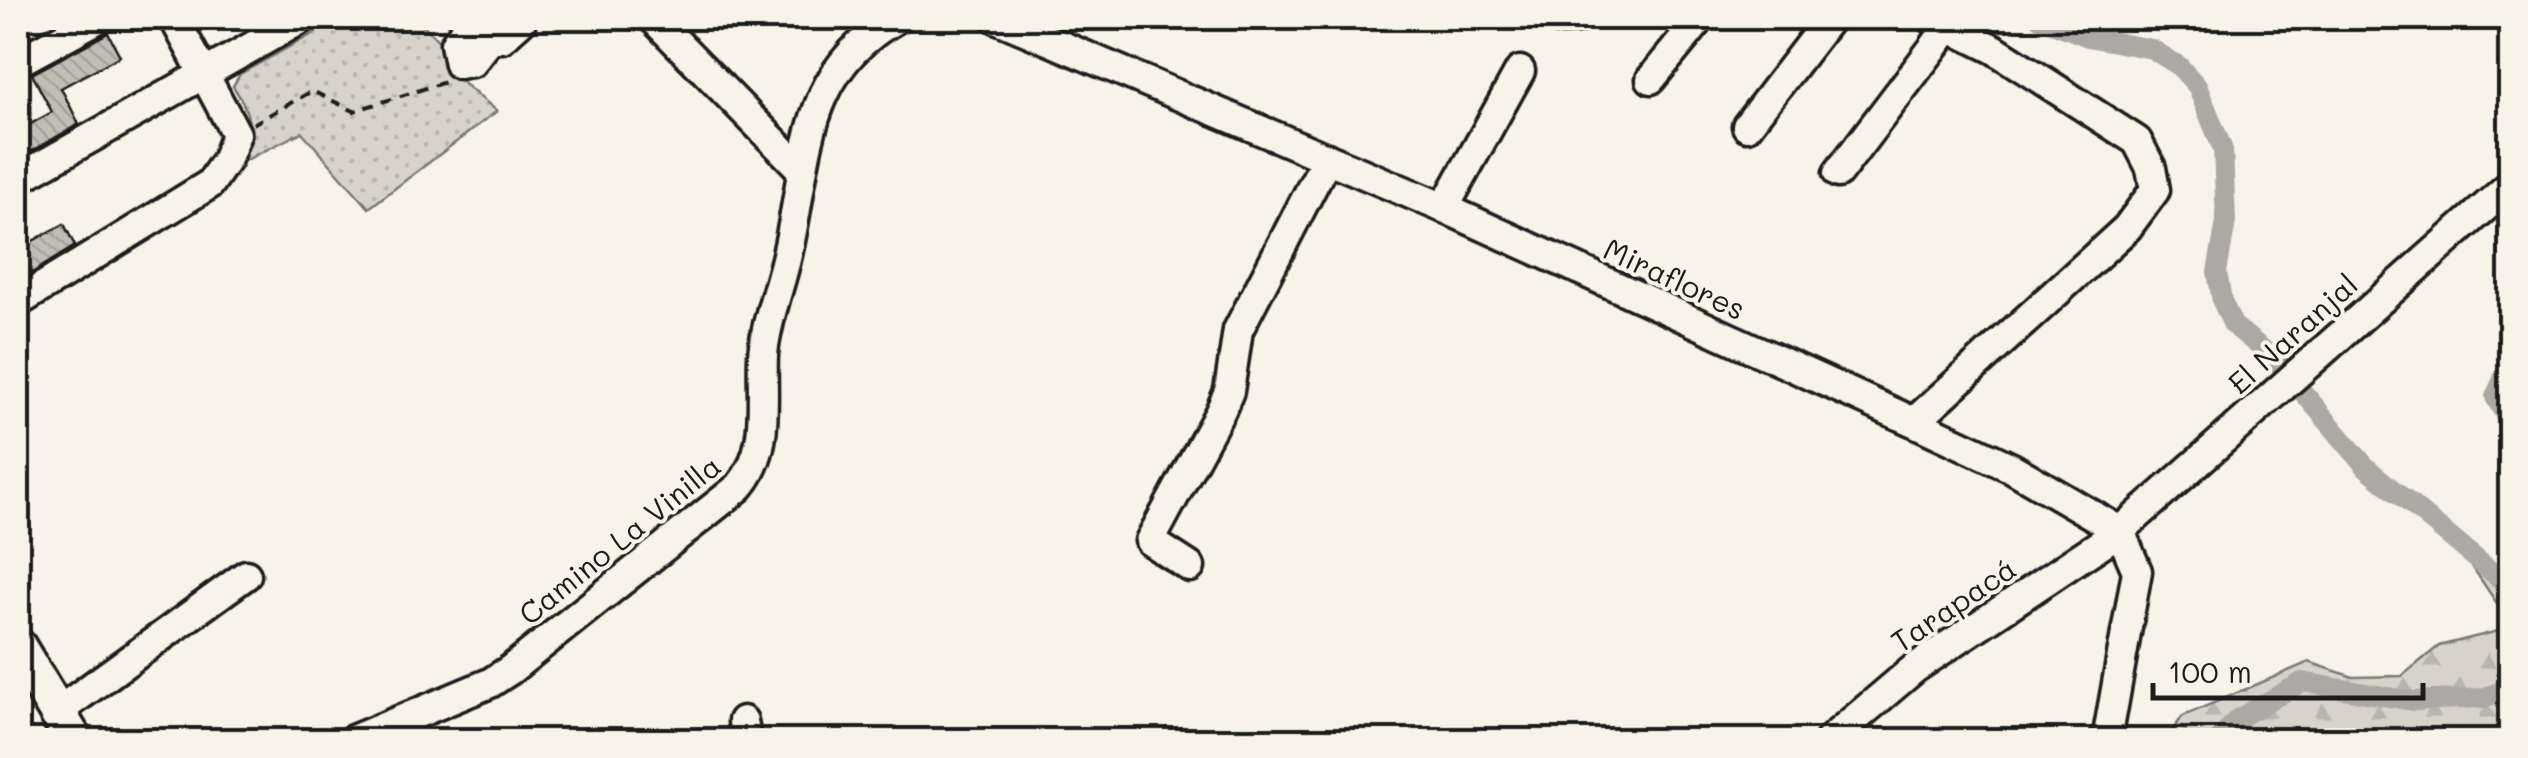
<svg xmlns="http://www.w3.org/2000/svg" width="2528" height="758" viewBox="0 0 2528 758" font-family="Mali,sans-serif">
<style>
.grass{fill:url(#grass-dots);stroke:#7a7874;stroke-width:2.5}
.forest{fill:url(#forest-firs);stroke:#7a7874;stroke-width:2.5}
.lines{fill:none;stroke-linecap:round;stroke-linejoin:round}
.canal{stroke:#aca9a2;stroke-width:20}
.building{fill:url(#building-back-hatch);stroke:#1c1c1c;stroke-width:2.5}
.minor-casing{stroke:#1c1c1c;stroke-width:35}
.major-casing{stroke:#1c1c1c;stroke-width:42}
.path{stroke:#1c1c1c;stroke-width:4;stroke-dasharray:10 8;stroke-linecap:butt}
.minor{stroke:#f7f3e8;stroke-width:28}
.major{stroke:#f7f3e8;stroke-width:35}
.labels{text-anchor:middle;dominant-baseline:central;stroke-width:8;stroke-linejoin:round;paint-order:stroke}
.street-label{font-size:30px;fill:#1c1c1c;stroke:#f7f3e8}
</style>
<defs>
<pattern id="grass-dots" width="8" height="8" patternUnits="userSpaceOnUse" patternTransform="scale(2.5)"><rect width="8" height="8" fill="#d7d3cb"/><path d="M2 2h.1M6 6h.1" fill="none" stroke="#b8b5ae" stroke-width="1.8" stroke-linecap="round"/></pattern>
<pattern id="forest-firs" width="22" height="20" patternUnits="userSpaceOnUse" patternTransform="scale(2.5)"><rect width="22" height="20" fill="#d7d3cb"/><path d="M5 1l3.5 6h-7zM16 11l3.5 6h-7z" fill="#b8b5ae"/></pattern>
<pattern id="building-back-hatch" width="6" height="6" patternUnits="userSpaceOnUse" patternTransform="scale(2.5)"><rect width="6" height="6" fill="#c0beb5"/><path d="M-1 5l2 2M0 0l6 6M5-1l2 2" fill="none" stroke="#a4a39b"/></pattern>
</defs>
<rect width="100%" height="100%" fill="#f7f3e8"/>
<filter id="ink" filterUnits="userSpaceOnUse"><feTurbulence type="fractalNoise" baseFrequency=".01" numOctaves="2"/><feDisplacementMap in="SourceGraphic" scale="20" xChannelSelector="R" yChannelSelector="G"/><feConvolveMatrix kernelMatrix="1 2 1 2 8 2 1 2 1" color-interpolation-filters="sRGB"/></filter>
<g filter="url(#ink)">
<path class="grass" d="M342,18H417L444,47L464,84L497,111L369,208L302,132L242,162C256,135 250,111 233,86L240,74Z"/>
<path class="forest" d="M2461,550L2510,570V623Z
M2510,628V740H2165L2183,716L2309,662L2353,677L2402,676L2439,646Z"/>
<g class="lines">
<path class="canal" d="M2039,18L2088,37L2152,49L2179,66L2197,86L2223,150L2226,222L2217,272L2222,301L2233,325L2275,359L2366,467L2510,587
M2510,363L2495,397L2510,423
M2219,740L2236,720L2302,682L2412,701L2483,698L2510,688"/>
</g>
<path class="building" d="M108,33L120,56L61,88L79,124L18,159V131L52,112L32,74Z
M64,224L75,246L24,278L18,267V226L27,244Z"/>
<g class="lines">
<g class="minor-casing">
<path id="minor" d="M653,18L800,168
M996,18L1444,208L1914,422L2012,468L2120,531L2137,571L2107,740
M473,19L455,44L459,64L472,62L492,37
M1559,19L1576,18
M480,26L492,37L502,38L521,21
M18,62L99,18
M1651,79L1701,18
M1747,126L1830,18
M1838,173L1949,27
M18,179L303,18
M1444,208L1520,71
M18,302L210,184L227,159L236,134L174,18
M1914,422L2127,228L2155,190L2151,168L2137,141L1994,49L1931,18
M1190,567L1150,541L1221,410L1229,391L1238,330L1327,158
M56,713L246,575
M743,721L746,740
M353,740L490,683L510,670L739,487C771,451 761,400 763,355C766,319 781,285 788,250C809,158 801,71 897,18
M1830,740L1915,668L2120,531L2510,185"/>
</g>
<g class="major-casing">
<path id="major" d="M18,647L74,740"/>
</g>
<path class="path" d="M253,124L312,91L354,111L445,82"/>
<use href="#minor" class="minor"/>
<use href="#major" class="major"/>
</g>
</g>
<g class="labels">
<g class="street-label">
<text transform="translate(1675 278) rotate(25)">Miraflores</text>
<text transform="translate(2292 333) rotate(-42)">El Naranjal</text>
<text transform="translate(619 539) rotate(-39)">Camino La Vinilla</text>
<text transform="translate(1953 604) rotate(-34)">Tarapacá</text>
</g>
</g>
<rect width="2528" height="758" fill="none" stroke="#f7f3e8" stroke-width="60"/>
<rect x="30" y="30" width="2468" height="698" fill="none" stroke="#1c1c1c" stroke-width="4" filter="url(#ink)"/>
<path d="M2153 683v15h270v-15" fill="none" stroke="#1c1c1c" stroke-width="5"/>
<text x="2168" y="683" font-size="30" fill="#1c1c1c" stroke="#f7f3e8" stroke-width="8" paint-order="stroke">100 m</text>
</svg>
